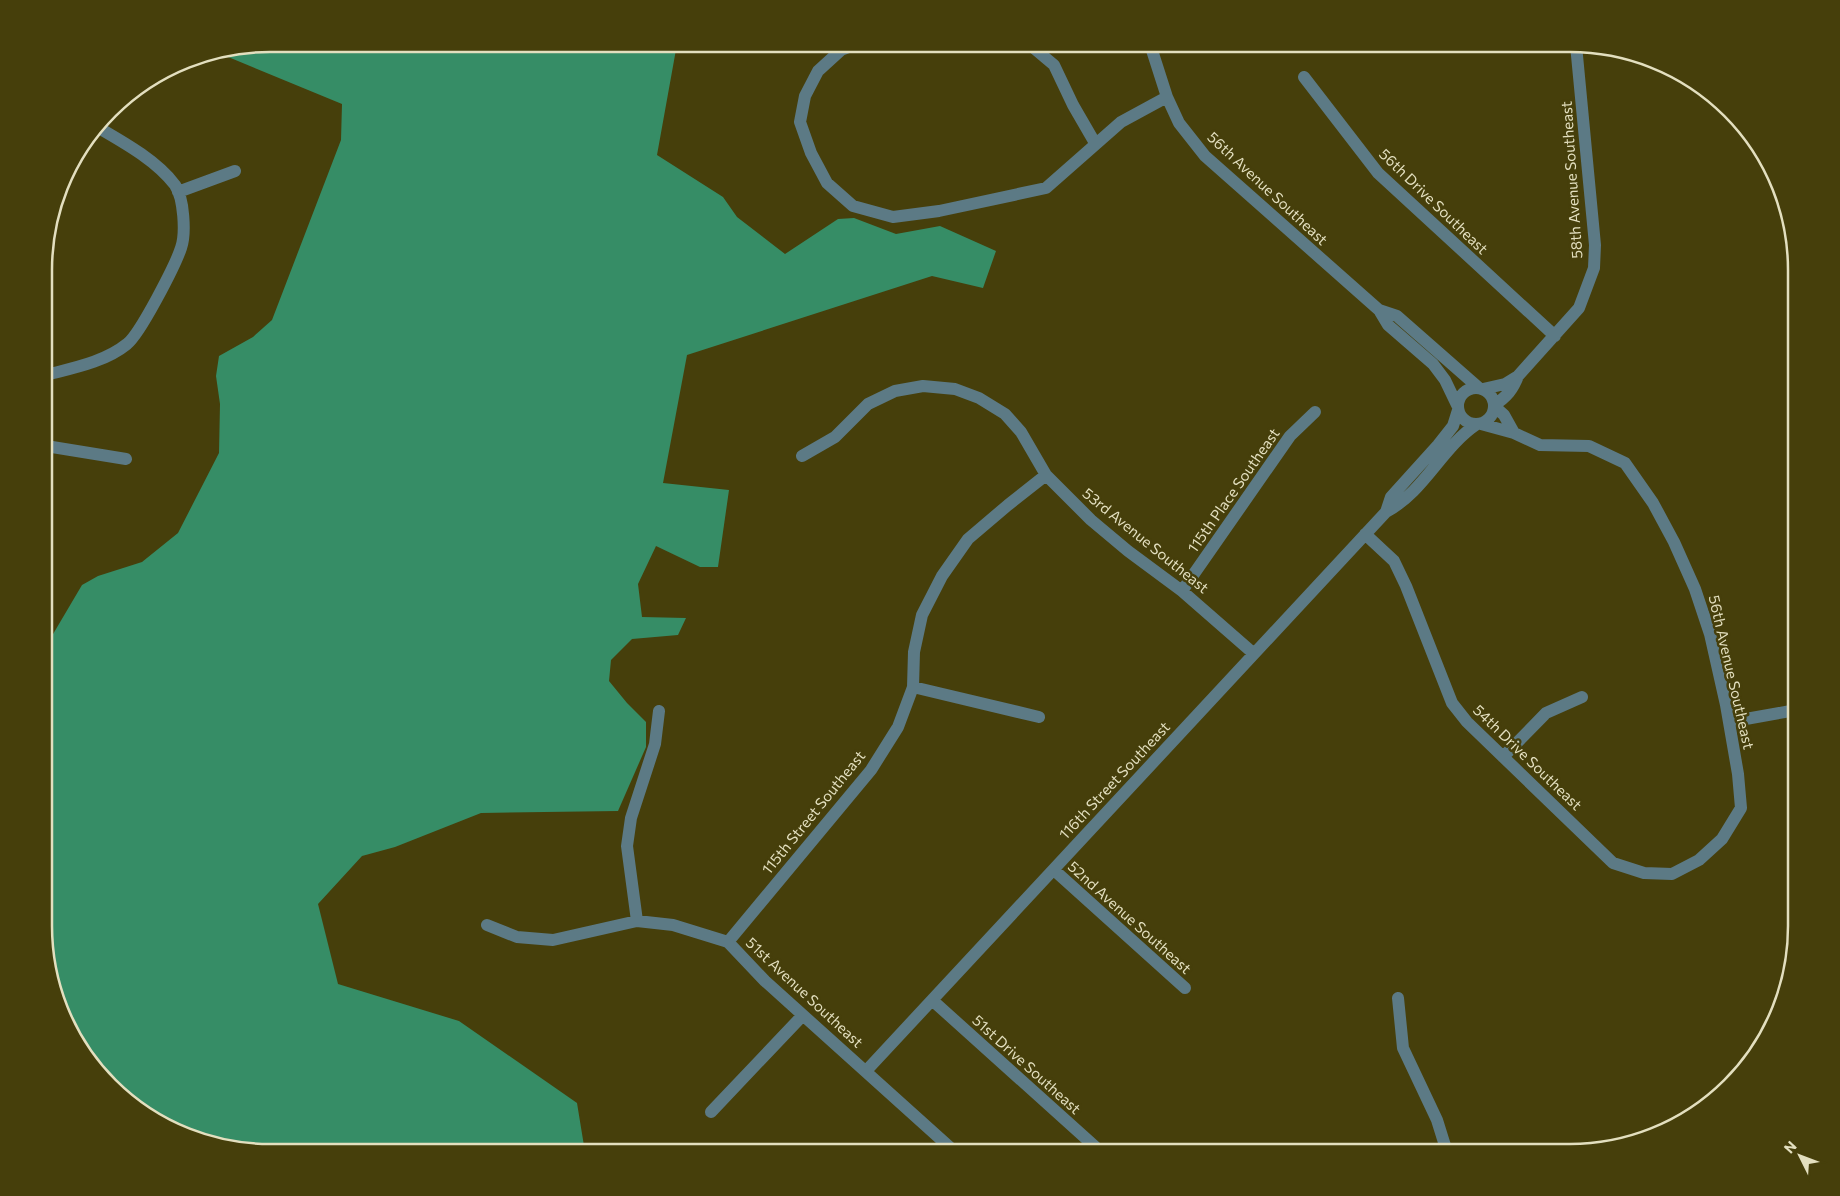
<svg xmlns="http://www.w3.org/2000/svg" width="1840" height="1196" viewBox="0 0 1840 1196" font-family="Commissioner,sans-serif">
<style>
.forest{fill:#368d66}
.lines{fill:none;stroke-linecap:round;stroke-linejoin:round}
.minor{stroke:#5c7a85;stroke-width:12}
.labels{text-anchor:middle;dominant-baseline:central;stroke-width:5;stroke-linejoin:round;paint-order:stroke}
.street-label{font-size:15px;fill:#e3dfbf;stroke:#463f0b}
.rim{fill:none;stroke:#e3dfbf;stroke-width:2.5}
</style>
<rect width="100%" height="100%" fill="#463f0b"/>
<path class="forest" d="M271,44H677L657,155L723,197L737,217L785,254L838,219L854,218L896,234L940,226L996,251L983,288L932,276L687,355L663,483L729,490L718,567H700L656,546L638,584L642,617L686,618L678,635L632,639L611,660L609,681L627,703L646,722V747L618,811L481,813L395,847L362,856L318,904L338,984L459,1021L577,1103L585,1152H270L198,1140L144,1114L74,1039L46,955V646L82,585L98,576L142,562L178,533L219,453L220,404L216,376L219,356L253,337L272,320L341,140L342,104L221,54Z"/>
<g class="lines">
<path class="minor" d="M857,44L841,50L818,71L805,96L800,122L811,153L827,183L853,206L893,217L939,211L1046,188L1121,122L1167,97
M1029,44L1054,65L1073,105L1095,143
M1150,44L1167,97L1179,123L1205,156L1379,310L1397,316L1479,388
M1304,77L1378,173L1555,336
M178,192L235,171
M1379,310L1388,325L1433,364L1445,380L1457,405
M46,375C73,368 105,362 127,344C140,334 175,266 181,248C186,234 184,198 175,185C157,161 125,143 99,128
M1458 406a18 18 0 1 1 36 0a18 18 0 1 1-36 0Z
M1483,389L1505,384L1518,376L1579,308L1594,268L1595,245L1576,45
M1494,405C1507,397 1513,389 1518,376
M1494,406L1504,415L1514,433
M46,446L126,459
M802,456L835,437L868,404L895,391L923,386L955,389L979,398L1005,414L1021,432L1046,475L1091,520L1128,551L1182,591L1253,653
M1386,512L1391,497L1438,445L1453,426L1458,410
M1365,534L1394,561L1406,586L1452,703L1467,722L1613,863L1644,873L1672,874L1699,860L1722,839L1741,808L1738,774L1726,705L1710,634L1695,589L1674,542L1653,503L1625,463L1589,446L1540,445L1514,433L1481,424
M1182,591L1290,436L1315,412
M913,687L1039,717
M1729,722L1796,710
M1503,757L1546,713L1582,697
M1054,870L1185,988
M637,921L627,846L631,818L655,744L659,711
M487,925L517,937L553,940L637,921L673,925L728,942L765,981L955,1152
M728,942L871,770L898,727L913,687L914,652L922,615L942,576L968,539L1008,505L1046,475
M1398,998L1403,1048L1437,1120L1447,1152
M932,1000L1101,1152
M866,1071L1386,512C1425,491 1441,448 1477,424
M711,1112L803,1015"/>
</g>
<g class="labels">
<g class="street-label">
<text transform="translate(1571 180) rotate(-94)">58th Avenue Southeast</text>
<text transform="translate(1268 188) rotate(43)">56th Avenue Southeast</text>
<text transform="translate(1434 201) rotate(44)">56th Drive Southeast</text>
<text transform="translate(1233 490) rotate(-55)">115th Place Southeast</text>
<text transform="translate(1146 540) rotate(39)">53rd Avenue Southeast</text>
<text transform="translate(1732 672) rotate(77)">56th Avenue Southeast</text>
<text transform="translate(1528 757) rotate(44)">54th Drive Southeast</text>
<text transform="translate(1114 780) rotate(-47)">116th Street Southeast</text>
<text transform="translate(813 812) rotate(-51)">115th Street Southeast</text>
<text transform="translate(1130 917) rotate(42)">52nd Avenue Southeast</text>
<text transform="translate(805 992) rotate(43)">51st Avenue Southeast</text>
<text transform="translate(1027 1064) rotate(42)">51st Drive Southeast</text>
</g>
</g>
<path d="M0 0H1840V1196H0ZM270 52H1570A218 218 0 0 1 1788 270V926A218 218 0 0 1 1570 1144H270A218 218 0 0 1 52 926V270A218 218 0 0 1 270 52Z" fill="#463f0b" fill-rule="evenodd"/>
<path class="rim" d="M270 52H1570A218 218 0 0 1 1788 270V926A218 218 0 0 1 1570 1144H270A218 218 0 0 1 52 926V270A218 218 0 0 1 270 52Z"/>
<g transform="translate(1800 1156) rotate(312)" stroke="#463f0b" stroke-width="4" paint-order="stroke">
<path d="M0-4L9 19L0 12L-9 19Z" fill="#e3dfbf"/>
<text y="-8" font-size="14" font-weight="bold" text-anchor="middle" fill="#e3dfbf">N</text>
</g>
</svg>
